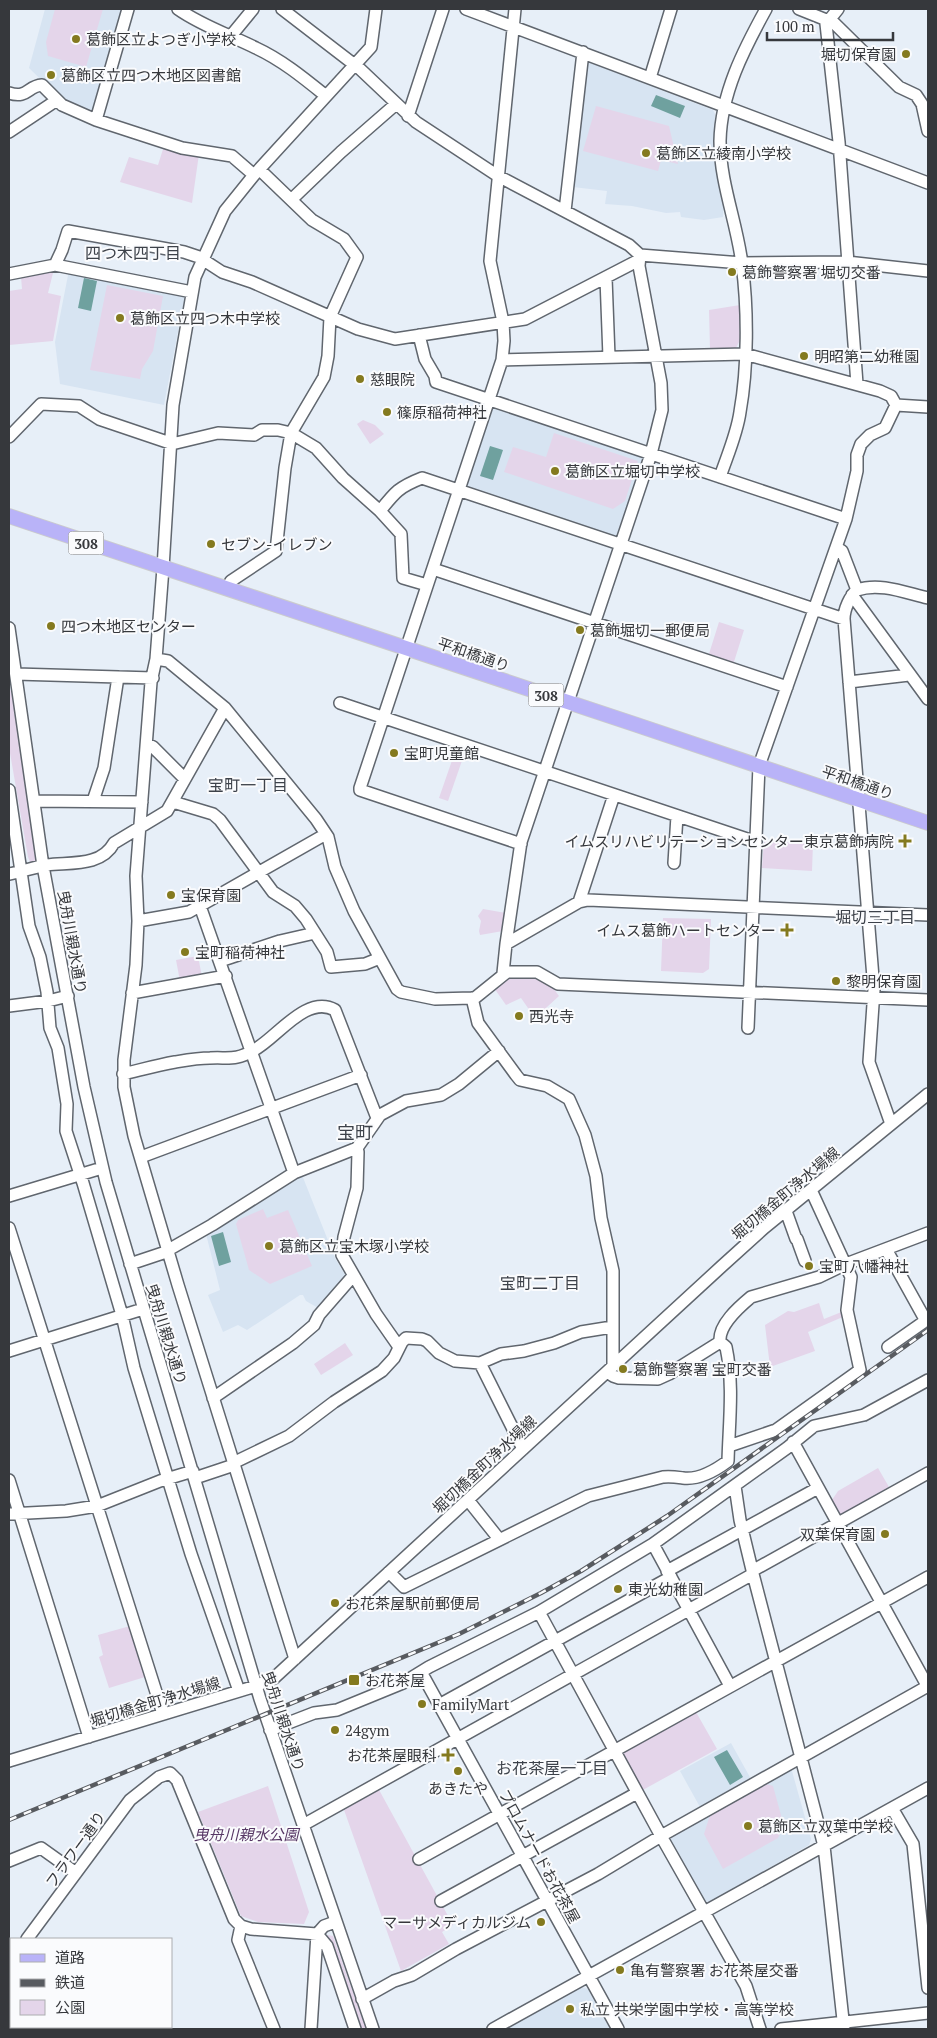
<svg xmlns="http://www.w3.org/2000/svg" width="937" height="2038" viewBox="0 0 937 2038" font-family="'PT Serif','Noto Sans JP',serif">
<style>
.built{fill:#d7e4f2}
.green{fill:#e4d5ea}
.water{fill:#6fa19f}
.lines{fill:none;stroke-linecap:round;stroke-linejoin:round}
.minor-casing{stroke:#60666e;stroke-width:14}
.major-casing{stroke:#cbcbcc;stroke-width:16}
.minor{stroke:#fff;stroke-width:11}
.major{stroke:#b9b3f8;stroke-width:14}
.rail-casing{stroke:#585b60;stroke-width:4.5}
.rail{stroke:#fafbfd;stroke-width:2.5;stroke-dasharray:8;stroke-linecap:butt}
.poi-dot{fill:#847a1f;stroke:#fafbfd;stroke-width:2}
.labels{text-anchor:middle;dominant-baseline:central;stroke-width:4;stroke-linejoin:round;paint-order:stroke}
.shield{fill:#fafbfd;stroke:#717276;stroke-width:1}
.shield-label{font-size:14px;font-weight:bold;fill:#36383c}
.poi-label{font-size:15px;fill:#36383c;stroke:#fafbfd;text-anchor:start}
.street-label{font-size:15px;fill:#36383c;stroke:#fafbfd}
.park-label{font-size:15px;font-style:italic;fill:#573765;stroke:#fafbfd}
.neighbourhood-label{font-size:16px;fill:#3d424a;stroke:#fafbfd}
.quarter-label{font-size:18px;fill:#3d424a;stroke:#fafbfd}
</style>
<rect width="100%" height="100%" fill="#e7eff8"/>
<path class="built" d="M45,9H123L93,114L63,101L29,68Z
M588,62L713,110L715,114L714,139L724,199L723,217L704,220L681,217L680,212L666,213L632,206L605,204L607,191L573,187Z
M69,270L185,295L164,405L60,384L55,342Z
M495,406L641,455L644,459L619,536L614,538L468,489L465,483L490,409Z
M302,1175L335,1258L347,1278L320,1309L306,1301L303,1295H300L247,1330L238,1325L223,1332L208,1295L220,1290L206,1234Z
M731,1743L756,1788L788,1770L792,1771L811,1839L809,1845L710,1902L703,1901L670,1842L671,1836L705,1816L680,1771Z
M581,1987L588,1989L610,2029H506Z"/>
<path class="green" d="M55,9H103L86,67L48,56L46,42Z
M596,106L669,126L678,164L661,160L658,171L583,151Z
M164,146L199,154L192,203L120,182L129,157L158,165Z
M54,269L48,293L61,296L53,341L9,345V291L22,289L21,277Z
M107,285L163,296L153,351L142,369L140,379L90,370Z
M740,305V340L736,348L710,349L709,310Z
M363,420L375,425L384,434L370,444L357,424Z
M554,433L638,461L625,501L613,509L504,472L513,447L546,457Z
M719,622L744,630L733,665L708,657Z
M11,690L37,861L31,864L28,857L10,753L9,693Z
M456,749L465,752L448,801L439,798Z
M764,841L813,843L812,871L762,868Z
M483,909L506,913L503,931L480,935L479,931L481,921L478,916Z
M663,918L711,919L709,969L703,973L661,971Z
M198,956L202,977L180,981L176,960Z
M530,976L553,988L559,996L535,1018L521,998L506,1005L494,988L507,977Z
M263,1209L267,1218L288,1210L312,1266L270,1284L249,1270L236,1224L238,1220Z
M819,1303L824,1319L844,1311L845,1316L808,1332L815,1351L770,1367L765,1325L788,1311L794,1312Z
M345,1343L353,1355L321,1375L314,1364Z
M878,1468L889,1487L841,1515L832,1500L838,1491Z
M130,1626L145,1677L109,1688L99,1657L103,1655L98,1635Z
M696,1712L717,1749L641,1791L622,1755L625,1751Z
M766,1784L773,1786L784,1826L778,1838L723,1869L704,1834L710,1815Z
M268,1786L309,1912L304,1924L258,1922L241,1916L198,1812Z
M378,1788L453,1925L442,1932L449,1944L401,1971L343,1807Z
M328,1935L333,1936L366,2029H360L325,1937Z"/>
<path class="water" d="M656,95L685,106L680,118L651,106Z
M84,278L97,281L91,311L78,308Z
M490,446L503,450L493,480L480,476Z
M223,1232L231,1262L219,1266L211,1236Z
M727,1750L743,1777L730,1785L714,1757Z"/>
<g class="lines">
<g class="minor-casing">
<path id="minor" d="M178,9C202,26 230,35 256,48C282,60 305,79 326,96
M282,9L360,69L416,122L498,176L629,245L640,255L742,263L847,262L928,271
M466,9L928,183
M515,9L490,261L503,322L504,341L502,360L360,788V790L521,844
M799,9L834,23L899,87L916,95L922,104L928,131
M838,9L826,24L839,142L857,384
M230,37L253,9
M650,78L671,9
M9,93C28,99 27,86 42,85L62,105L96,120L182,148L232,156L254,175
M408,116L443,9
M96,120L128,9
M9,132L57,100
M292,199L341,152L396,104
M565,211L583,52
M202,259L222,272L252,282L358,329L395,339L525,319L639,260
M55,265L192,292
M9,274L55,265L62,250L68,231L184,252L202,258
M606,278L609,357
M419,335L425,359L435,376L436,382L846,519
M502,360L745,354L880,391L891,396L896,405L928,407
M9,437L41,404L79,406L99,419L170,443H176L218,433L254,435L262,430H278L291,433L316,448L343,478L380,511L401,534L403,578L427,585
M720,477C727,456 737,434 740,412C748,367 748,309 742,264C737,223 720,183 720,141C721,93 744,49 766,9
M380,511C395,492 399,487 422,478L844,619
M837,548L842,551L857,590C850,596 844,609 844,619L874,990L869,1062L891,1124
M433,569L787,687
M227,589L231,581L276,551L285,468L291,433L324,377L328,356L330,317L357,257L344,239L312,220L260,170
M857,590C880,582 906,593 928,598
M852,595L928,699
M9,628L43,866L84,1087L106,1182L260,1699L373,2029
M156,659L168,661L225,708L316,819L328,837L335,867L354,911L397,989L401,992L435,999L472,998L476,997L507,972H537L558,984L928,1000
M16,674L153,678
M849,682L909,675
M340,703L756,842
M147,744L153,747L185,779
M9,790L29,926L40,957L47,992L50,1028L58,1048L67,1104L66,1131L83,1183L122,1315L134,1368L191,1554L239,1691
M34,801L142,802
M93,801L104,768L118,677
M173,802L213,814L220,820L273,892L295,906L306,919L327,952L331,967L365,964L380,958
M674,863L677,816
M9,874C21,872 34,867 47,865C70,862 101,867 114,843L167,811L225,708
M579,902L614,795
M200,906L294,1173
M138,921L189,912L326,834
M506,944L521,842L651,454L662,410L661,383L639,266L640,255
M220,961L280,941L315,933
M503,973L506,944L579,902L588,900L928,915
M132,993L226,976
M472,998L478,1023L516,1075L520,1080L547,1086L569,1099L585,1135L596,1176L601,1218L613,1271V1366
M9,1006L48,1001L68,996
M748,1028L759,766L846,519L857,471V455L861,444L870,435L885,428L896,405
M123,1074C140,1070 158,1065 175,1062C187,1060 198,1058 210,1058C229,1057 235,1061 254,1050C277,1038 306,994 335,1010L377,1118
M141,1157L361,1075
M9,1196L102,1168
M786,1211L796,1239
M9,1228L163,1714
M797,1239L805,1261
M886,1249L926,1321
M130,1264L163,1253L212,1225L294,1173L357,1148
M720,1342C718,1325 739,1307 751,1297L819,1277L846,1264L928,1233
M399,1347L376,1314L342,1255L344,1237L357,1188L358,1152L357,1148L380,1115L406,1101L441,1095L459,1084L499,1051
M888,1347L928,1319
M9,1351L143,1309
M480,1363L523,1449
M213,1398L293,1343L314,1325L319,1315L353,1276
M793,1442L928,1687
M729,1446L776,1430L860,1370L847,1310L851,1277L811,1190
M233,1463L289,1436L334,1402L382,1371L394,1358L402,1342L406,1338L422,1339L427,1341L439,1353L455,1361L480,1363L501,1354L524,1351L554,1343L581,1332L612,1327
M195,1478L234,1465
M9,1480L89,1737
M735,1486L740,1520L753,1574L824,1846L844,2029
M468,1500L499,1539
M9,1514L66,1511L97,1506L160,1481L193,1471
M653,1544L730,1686
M667,1571L818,1488
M752,1571L928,1473
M389,1572L404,1587L588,1496L663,1477C670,1476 676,1477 683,1478C699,1480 716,1470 728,1461C729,1423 734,1385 726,1347L720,1342L669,1374L658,1379L619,1378L613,1376L607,1372
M539,1612L661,1836L746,1986L760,2029
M295,1659L178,1285L134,1136L124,1087V1060L136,965L138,921L136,876L151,682L156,659L163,568L173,405L195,277L225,211L254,175L371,47L376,9
M421,1672L618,2029
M439,1705L671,1577
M270,1730L314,1713L337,1710L403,1683L429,1667L539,1612L653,1544L787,1448L814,1426L864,1415L928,1380
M9,1761L256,1686L274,1678L722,1266L764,1228L928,1094
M892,1808L913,1844L928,1988
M303,1825L753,1574
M419,1859L928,1577
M9,1861L41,1848L76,1873
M441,1901L637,1793
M241,1926L238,1940L274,2029
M27,1939L130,1800L159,1777L170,1773L177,1780L234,1919L241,1926L251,1929L317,1934L327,1946L355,2029
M9,1963L11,1960
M362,1999L394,1981L412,1975L456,1949L598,1874L661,1836L928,1686
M311,2029L317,1934L324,1926L335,1922
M493,2029L928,1788
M781,2029L928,2013"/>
</g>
<g class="major-casing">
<path id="major" d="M9,516L637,725L928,823"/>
</g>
<use href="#minor" class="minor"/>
<use href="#major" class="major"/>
<g class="rail-casing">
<path id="rail" d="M9,1820L459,1634L541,1593L581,1571L667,1516L928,1330"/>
</g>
<use href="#rail" class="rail"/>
</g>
<g class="poi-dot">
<circle cx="76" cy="39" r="5"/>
<circle cx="906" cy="54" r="5"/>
<circle cx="51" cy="75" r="5"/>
<circle cx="646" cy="153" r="5"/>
<circle cx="732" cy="272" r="5"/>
<circle cx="120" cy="318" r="5"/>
<circle cx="804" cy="356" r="5"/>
<circle cx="360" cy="379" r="5"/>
<circle cx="387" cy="412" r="5"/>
<circle cx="555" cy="471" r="5"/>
<circle cx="211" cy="544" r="5"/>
<circle cx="51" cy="626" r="5"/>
<circle cx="580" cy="630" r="5"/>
<circle cx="394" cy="753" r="5"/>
<path d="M902.5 833.5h5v5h5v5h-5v5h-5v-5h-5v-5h5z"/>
<circle cx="171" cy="895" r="5"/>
<path d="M784.5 922.5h5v5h5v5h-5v5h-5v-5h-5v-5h5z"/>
<circle cx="185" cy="952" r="5"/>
<circle cx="836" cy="981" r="5"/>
<circle cx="519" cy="1016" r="5"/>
<circle cx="269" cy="1246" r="5"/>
<circle cx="809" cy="1266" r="5"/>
<circle cx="623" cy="1369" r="5"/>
<circle cx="885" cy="1534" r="5"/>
<circle cx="618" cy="1589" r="5"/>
<circle cx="335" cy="1603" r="5"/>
<rect x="348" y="1674" width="12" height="12" rx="2.5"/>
<circle cx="422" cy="1704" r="5"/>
<circle cx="335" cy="1730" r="5"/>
<path d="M445.5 1747.5h5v5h5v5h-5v5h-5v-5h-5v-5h5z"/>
<circle cx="458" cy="1771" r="5"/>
<circle cx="748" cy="1826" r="5"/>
<circle cx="541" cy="1922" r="5"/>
<circle cx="620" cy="1970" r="5"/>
<circle cx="570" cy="2009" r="5"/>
</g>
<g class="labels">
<g class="shield">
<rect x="68.5" y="531.5" width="35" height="23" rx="4"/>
<rect x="528.5" y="683.5" width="35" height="23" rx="4"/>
</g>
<g class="shield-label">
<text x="86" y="543">308</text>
<text x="546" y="695">308</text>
</g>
<g class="poi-label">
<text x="86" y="39">葛飾区立よつぎ小学校</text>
<text x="896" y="54" text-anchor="end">堀切保育園</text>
<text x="61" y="75">葛飾区立四つ木地区図書館</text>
<text x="656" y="153">葛飾区立綾南小学校</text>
<text x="742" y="272">葛飾警察署 堀切交番</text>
<text x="130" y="318">葛飾区立四つ木中学校</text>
<text x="814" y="356">明昭第二幼稚園</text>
<text x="370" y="379">慈眼院</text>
<text x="397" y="412">篠原稲荷神社</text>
<text x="565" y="471">葛飾区立堀切中学校</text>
<text x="221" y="544">セブン-イレブン</text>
<text x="61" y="626">四つ木地区センター</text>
<text x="590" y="630">葛飾堀切一郵便局</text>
<text x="404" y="753">宝町児童館</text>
<text x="894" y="841" text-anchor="end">イムスリハビリテーションセンター東京葛飾病院</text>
<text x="181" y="895">宝保育園</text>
<text x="776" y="930" text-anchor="end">イムス葛飾ハートセンター</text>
<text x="195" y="952">宝町稲荷神社</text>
<text x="846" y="981">黎明保育園</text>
<text x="529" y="1016">西光寺</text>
<text x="279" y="1246">葛飾区立宝木塚小学校</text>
<text x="819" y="1266">宝町八幡神社</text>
<text x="633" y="1369">葛飾警察署 宝町交番</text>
<text x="875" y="1534" text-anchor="end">双葉保育園</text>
<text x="628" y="1589">東光幼稚園</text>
<text x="345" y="1603">お花茶屋駅前郵便局</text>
<text x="365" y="1680">お花茶屋</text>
<text x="432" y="1704">FamilyMart</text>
<text x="345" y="1730">24gym</text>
<text x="437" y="1755" text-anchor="end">お花茶屋眼科</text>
<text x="458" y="1788" text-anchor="middle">あきたや</text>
<text x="758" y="1826">葛飾区立双葉中学校</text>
<text x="531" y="1922" text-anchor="end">マーサメディカルジム</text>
<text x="630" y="1970">亀有警察署 お花茶屋交番</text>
<text x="580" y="2009">私立 共栄学園中学校・高等学校</text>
</g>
<g class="street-label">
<text transform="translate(474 654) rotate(19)">平和橋通り</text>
<text transform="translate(858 782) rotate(19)">平和橋通り</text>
<text transform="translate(73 942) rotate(80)">曳舟川親水通り</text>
<text transform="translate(785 1193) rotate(-40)">堀切橋金町浄水場線</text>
<text transform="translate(167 1334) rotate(73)">曳舟川親水通り</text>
<text transform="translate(484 1464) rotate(-43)">堀切橋金町浄水場線</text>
<text transform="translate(155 1701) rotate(-17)">堀切橋金町浄水場線</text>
<text transform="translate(284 1721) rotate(72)">曳舟川親水通り</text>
<text transform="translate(75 1849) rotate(-54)">フラワー通り</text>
<text transform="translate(540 1856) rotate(61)">プロムナードお花茶屋</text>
</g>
<g class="park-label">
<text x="246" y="1834">曳舟川親水公園</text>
</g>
<g class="neighbourhood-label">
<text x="133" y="253">四つ木四丁目</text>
<text x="248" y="785">宝町一丁目</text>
<text x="875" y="917">堀切三丁目</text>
<text x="540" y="1283">宝町二丁目</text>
<text x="552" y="1768">お花茶屋一丁目</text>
</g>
<g class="quarter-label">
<text x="355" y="1132">宝町</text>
</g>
</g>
<rect width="937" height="2038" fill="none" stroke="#36383c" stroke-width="20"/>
<rect x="10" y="1938" width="162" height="90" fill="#fafbfd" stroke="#acadb0"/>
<rect x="20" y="1954" width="25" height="8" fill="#b9b3f8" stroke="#acadb0"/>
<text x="55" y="1963" font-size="15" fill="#36383c">道路</text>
<rect x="20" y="1979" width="25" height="8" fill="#585b60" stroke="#acadb0"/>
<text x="55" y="1988" font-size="15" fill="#36383c">鉄道</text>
<rect x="20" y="2000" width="25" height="15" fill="#e4d5ea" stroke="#acadb0"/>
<text x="55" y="2013" font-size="15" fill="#36383c">公園</text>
<path d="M767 32v8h126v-8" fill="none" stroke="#36383c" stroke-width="2.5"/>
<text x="774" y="32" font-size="15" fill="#36383c" stroke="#fafbfd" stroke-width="4" paint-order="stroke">100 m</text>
</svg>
